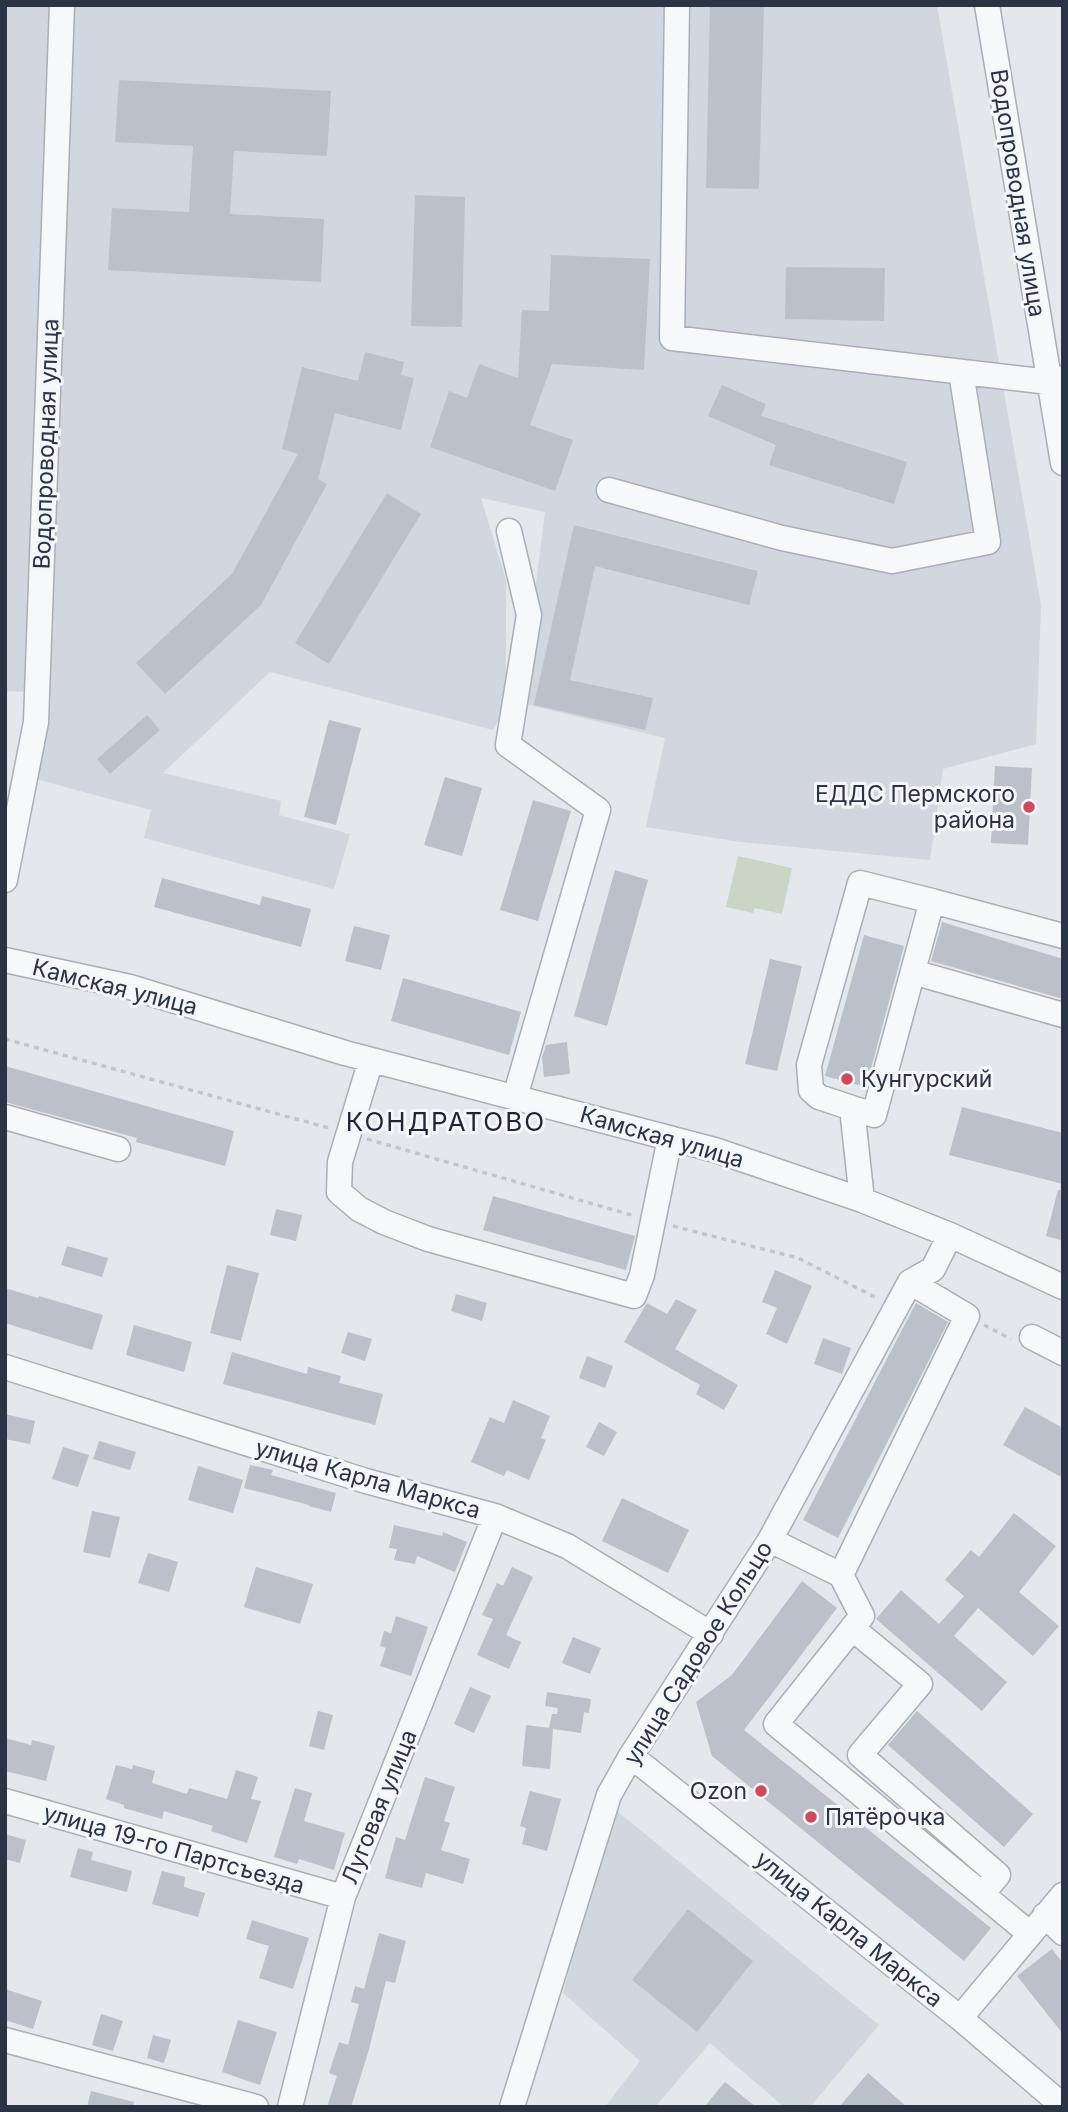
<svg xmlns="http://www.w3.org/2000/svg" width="1068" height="2112" viewBox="0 0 1068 2112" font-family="Inter,sans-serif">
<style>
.built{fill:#d2d6de}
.green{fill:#c9d6c5}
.building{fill:#bbc0ca}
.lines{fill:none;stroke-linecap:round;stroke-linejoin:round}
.minor-casing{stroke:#a9aeb7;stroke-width:27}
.path{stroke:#c2c5cb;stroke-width:3.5;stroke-dasharray:5 5;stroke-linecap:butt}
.minor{stroke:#f7f8fa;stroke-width:24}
.poi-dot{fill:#d1495b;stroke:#f4f6f9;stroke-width:2.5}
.labels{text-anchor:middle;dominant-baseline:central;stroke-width:6;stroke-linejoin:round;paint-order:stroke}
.street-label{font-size:23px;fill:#2b3445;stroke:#f4f6f9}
.poi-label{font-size:23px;fill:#2b3445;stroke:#f4f6f9;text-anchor:end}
.quarter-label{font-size:26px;letter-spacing:2px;fill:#1d2536;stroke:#f4f6f9}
</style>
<rect width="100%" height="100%" fill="#e4e7ec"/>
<path class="built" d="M5,5H937L1041,605L1036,744L943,769L930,860L740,842L646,827L665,738L521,703L545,512L481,498L506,580V707L493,730L270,672L163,773L281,801L279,815L350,834L334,889L144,838L151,810L39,780L27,692L5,691Z
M612,1807L879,2025L810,2107H784L710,2043L655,2107H605L640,2061L563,1993Z"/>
<path class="green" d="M738,856L792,868L782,914L755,908L753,913L726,907Z"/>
<path class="building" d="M710,5H764L759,189L706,188Z
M119,80L331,91L327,156L234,151L230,214L324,219L321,282L108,270L112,208L189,212L193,146L115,142Z
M415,195L465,197L462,327L411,326Z
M551,255L650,259L644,370L552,364L530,425L573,440L555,491L430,447L449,391L467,398L479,364L518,378L522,310L549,311Z
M786,267L885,268L884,321L785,319Z
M365,352L404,362L401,375L414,378L401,430L335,413L318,479L327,484L261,605L165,694L136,663L232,574L298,454L282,449L302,367L358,381Z
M722,385L766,404L761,416L907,462L894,504L769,465L776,445L708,416Z
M387,493L421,514L329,664L295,643Z
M574,525L758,571L749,605L595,566L570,680L653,698L645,730L534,705Z
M147,715L160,730L110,774L97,759Z
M329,720L361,728L336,825L304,817Z
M995,766L1032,768L1028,845L991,843Z
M445,777L482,788L462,856L424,845Z
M533,800L571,811L538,921L500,910Z
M615,870L648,880L607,1026L574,1016Z
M162,878L260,905L262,896L311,909L301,947L154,907Z
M942,922L1063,959V999L931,961Z
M354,926L390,935L381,970L345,961Z
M864,935L904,946L866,1087L825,1076Z
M770,959L802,966L777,1071L745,1064Z
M403,978L521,1012L509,1055L391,1021Z
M567,1042L570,1074L544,1077L542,1057L546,1045Z
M5,1066L234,1131L225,1166L136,1142L137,1138L5,1102Z
M962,1107L1063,1133V1184L949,1155Z
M1058,1190H1063V1241L1046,1236Z
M493,1196L635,1236L626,1270L483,1230Z
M276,1209L302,1215L296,1241L270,1235Z
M67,1246L108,1258L102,1277L61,1265Z
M227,1265L259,1273L241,1341L210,1333Z
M775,1270L812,1286L787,1344L766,1334L777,1308L762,1302Z
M5,1288L38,1298L39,1296L103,1315L92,1350L5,1323Z
M456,1294L487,1303L482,1321L451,1311Z
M676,1299L697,1310L675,1349L738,1385L724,1410L696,1394L700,1385L624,1342L647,1303L667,1314Z
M916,1303L948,1322L909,1400L838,1538L803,1520Z
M134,1325L192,1342L184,1372L126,1355Z
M348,1332L372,1339L365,1361L341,1353Z
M823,1338L851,1348L842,1374L814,1364Z
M232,1352L307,1374L308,1367L341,1376L339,1383L383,1394L375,1425L223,1384Z
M587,1356L613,1366L605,1388L579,1378Z
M513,1400L550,1416L541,1438L546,1440L529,1480L507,1470L504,1476L471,1462L490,1417L504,1423Z
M1025,1407L1063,1428V1478L1003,1445Z
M5,1414L35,1421L30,1444L5,1439Z
M599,1422L617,1432L604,1456L586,1447Z
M99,1441L136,1452L130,1470L93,1459Z
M63,1447L89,1455L78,1487L52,1479Z
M250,1465L273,1470L271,1475L336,1493L331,1512L309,1506V1505L244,1488Z
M198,1466L243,1480L233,1513L188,1500Z
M622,1498L689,1530L668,1573L602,1541Z
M92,1511L120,1517L110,1558L83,1552Z
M1014,1513L1056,1546L1019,1592L1059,1626L1033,1656L978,1608L954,1636L1007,1682L982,1711L876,1619L901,1590L939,1624L964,1596L945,1580L971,1550L979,1557Z
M394,1525L442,1536L443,1532L467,1542L455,1572L417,1556L415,1564L394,1560L397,1549L389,1548Z
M148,1553L178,1562L169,1592L138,1583Z
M256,1567L313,1584L300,1624L244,1607Z
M512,1567L533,1577L506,1635L521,1642L509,1669L477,1655L493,1619L482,1615L497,1583L503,1586Z
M802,1581L837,1608L744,1730L991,1928L964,1961L712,1756L696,1702L732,1675Z
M396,1616L428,1627L411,1676L380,1666L386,1648L380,1646L384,1631L391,1633Z
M573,1637L601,1648L590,1674L562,1663Z
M470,1687L491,1696L474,1733L454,1724Z
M547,1692L591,1699L589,1713L584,1712L581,1733L553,1729L550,1769L522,1766L526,1725L549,1728L552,1714H557L558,1708L545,1706Z
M318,1711L333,1715L324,1750L309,1746Z
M917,1711L1033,1814L1004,1847L888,1745Z
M5,1738L31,1745L32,1740L55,1746L46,1781L5,1771Z
M116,1765L132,1769L133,1765L155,1771L152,1783L187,1794L189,1788L227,1799L236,1770L258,1777L251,1799L261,1801L247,1843L211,1831L213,1826L164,1811L162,1819L124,1808V1805L106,1799Z
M425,1777L455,1787L444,1821L450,1823L441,1850L470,1859L463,1884L426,1873L422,1888L385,1878L396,1837L405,1840Z
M295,1788L312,1793L304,1821L345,1833L334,1870L299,1859L297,1864L274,1857Z
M530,1791L561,1799L547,1851L522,1844L526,1828L520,1826Z
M5,1834L26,1840L20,1863L5,1859Z
M78,1848L93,1852L91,1860L132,1871L127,1892L70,1877Z
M162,1871L185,1877L184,1887L205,1893L198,1917L152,1904Z
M688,1909L753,1961L697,2032L632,1980Z
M252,1920L309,1938L293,1989L259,1978L269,1946L246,1939Z
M379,1933L406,1941L395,1983L386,1981L368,2053L351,2107H327L337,2076L329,2073L339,2042L348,2045L359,2004L351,2002L355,1986L364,1989Z
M1052,1949L1063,1963V2034L1017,1976Z
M5,1989L42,2001L33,2029L5,2020Z
M101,2014L123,2021L113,2051L92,2045Z
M238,2020L277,2032L260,2085L222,2072Z
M153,2035L171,2040L164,2063L147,2058Z
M868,2073L907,2107H839Z
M725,2082L756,2107H704Z
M91,2091L134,2102L133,2107H87Z"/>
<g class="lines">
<g class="minor-casing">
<path id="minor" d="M677,5L672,338L1049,382L1063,378
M987,5L1063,463
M609,490L782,538L892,561L988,542L961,372
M509,531L529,615L508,745L598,810L515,1097
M5,880L36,722L62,5
M5,960L130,987L345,1053L715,1150L862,1200L950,1235L1063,1287
M913,972L1063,1015
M371,1060L340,1162L339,1192L359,1209L384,1222L428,1239L634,1296L642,1275L670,1138
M852,1108L819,1097L811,1090L809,1065L860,883L932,901
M5,1117L118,1149
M862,1200L852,1108L874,1115L932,901L1063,936
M1032,1337L1063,1353
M5,1367L366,1481L495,1516L567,1546L711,1634
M770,1540L841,1575L967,1316L910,1282
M841,1575L862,1616L776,1724L1029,1933
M852,1628L920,1684L860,1755L998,1875L982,1894
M631,1756L960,2018L1063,2106
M5,1801L343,1897
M1045,1915L1063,1933
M960,2018L1063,1895
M5,2040L256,2107
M290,2107L343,1897L495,1516
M512,2107L609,1795L631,1756L770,1540L910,1282L933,1269L950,1235"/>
</g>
<path class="path" d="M5,1039L329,1128
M367,1139L635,1216
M673,1226L798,1258L879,1299
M984,1325L1011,1339"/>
<use href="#minor" class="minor"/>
</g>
<g class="poi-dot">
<circle cx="1029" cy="807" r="7"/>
<circle cx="847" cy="1079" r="7"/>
<circle cx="761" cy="1791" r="7"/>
<circle cx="811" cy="1817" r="7"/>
</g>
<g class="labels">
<g class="street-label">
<text transform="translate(1018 193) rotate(81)">Водопроводная улица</text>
<text transform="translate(46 444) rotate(-88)">Водопроводная улица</text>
<text transform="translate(115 987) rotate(14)">Камская улица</text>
<text transform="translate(662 1137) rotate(16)">Камская улица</text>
<text transform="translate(368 1479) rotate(16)">улица Карла Маркса</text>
<text transform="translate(698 1653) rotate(-58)">улица Садовое Кольцо</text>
<text transform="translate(379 1807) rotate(-68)">Луговая улица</text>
<text transform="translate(174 1849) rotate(16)">улица 19-го Партсъезда</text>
<text transform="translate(849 1929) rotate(39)">улица Карла Маркса</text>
</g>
<g class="poi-label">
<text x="1015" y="794">ЕДДС Пермского<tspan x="1015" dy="26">района</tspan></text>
<text x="861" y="1079" text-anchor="start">Кунгурский</text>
<text x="747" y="1791">Ozon</text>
<text x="825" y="1817" text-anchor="start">Пятёрочка</text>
</g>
<g class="quarter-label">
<text x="446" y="1121">КОНДРАТОВО</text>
</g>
</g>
<rect width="1068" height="2112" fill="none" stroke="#2b3445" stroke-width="14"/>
</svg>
